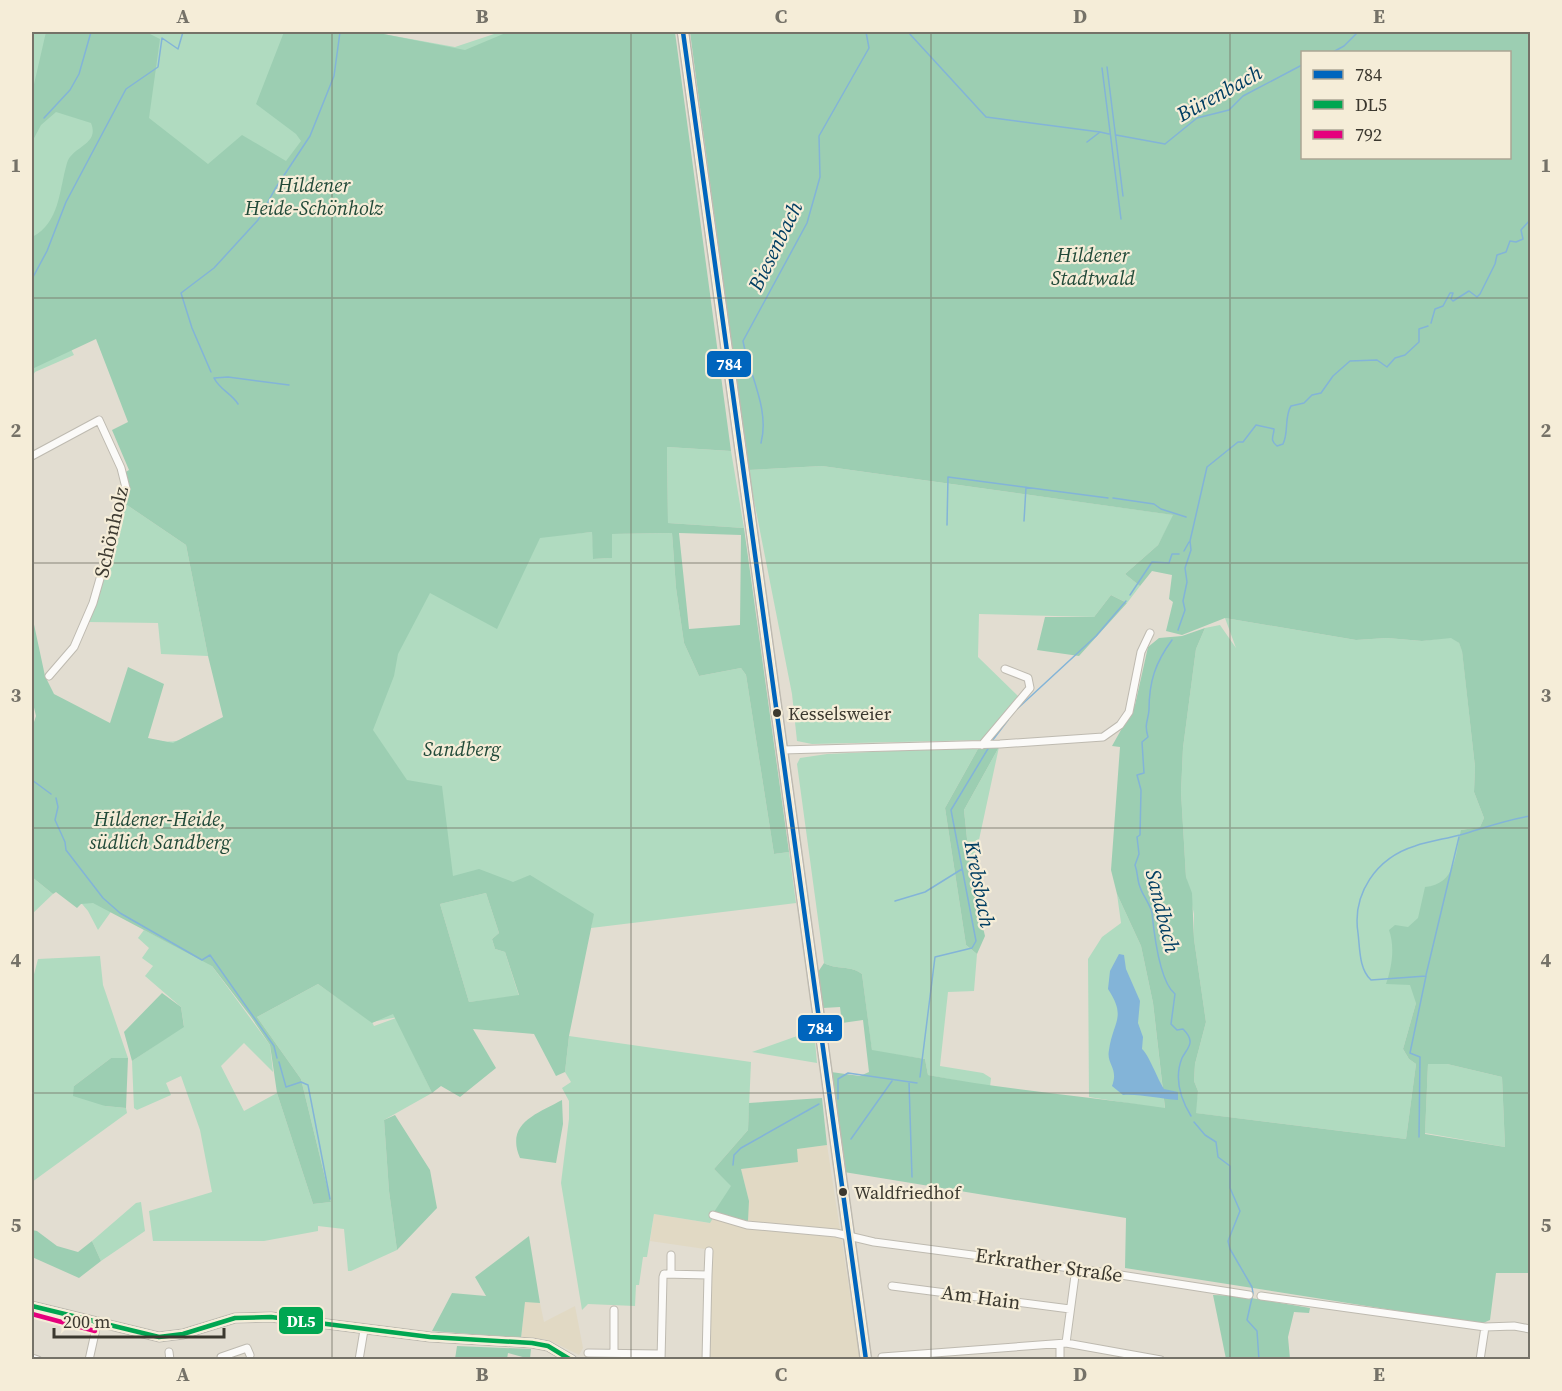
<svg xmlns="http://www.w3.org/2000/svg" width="1562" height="1391" viewBox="0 0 1562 1391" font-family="'Source Serif 4',serif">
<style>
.built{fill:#e1d9c4}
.green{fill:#b0dbc0;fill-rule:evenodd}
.forest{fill:#9cceb2;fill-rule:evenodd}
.water{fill:#83b4d8}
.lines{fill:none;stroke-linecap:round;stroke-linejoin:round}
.stream{stroke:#83b4d8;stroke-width:1.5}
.street-casing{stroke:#bebab0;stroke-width:9}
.secondary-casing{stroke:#bebab0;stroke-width:11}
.primary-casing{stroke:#bebab0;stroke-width:13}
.street{stroke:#fbfaf8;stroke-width:7}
.secondary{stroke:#fbfaf8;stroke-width:9}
.primary{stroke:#fbfaf8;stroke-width:10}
.bus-1-casing{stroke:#f5edd8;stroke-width:9}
.bus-2-casing{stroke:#f5edd8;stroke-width:9}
.bus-3-casing{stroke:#f5edd8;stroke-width:9}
.bus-1{stroke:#0065bd;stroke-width:4.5}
.bus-2{stroke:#00a651;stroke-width:4.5}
.bus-3{stroke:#e5007d;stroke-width:4.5}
.grid{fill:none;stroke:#757268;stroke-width:1.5;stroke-opacity:0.55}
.bus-dot{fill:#3b382f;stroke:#f5edd8;stroke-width:2}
.labels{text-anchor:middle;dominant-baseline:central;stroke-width:4.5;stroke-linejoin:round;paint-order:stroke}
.bus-label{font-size:18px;fill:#3b382f;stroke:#f5edd8;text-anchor:start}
.park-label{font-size:20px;font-style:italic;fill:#204938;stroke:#f5edd8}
.street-label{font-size:20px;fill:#3b382f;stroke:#f5edd8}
.water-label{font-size:21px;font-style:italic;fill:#013e62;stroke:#f5edd8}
.line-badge{stroke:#f5edd8;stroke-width:2}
.badge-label{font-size:16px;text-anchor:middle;font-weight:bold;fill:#fff}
.neatline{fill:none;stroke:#757268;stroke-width:2}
.grid-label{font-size:20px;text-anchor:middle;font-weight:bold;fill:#757268}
</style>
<rect width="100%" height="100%" fill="#e2ddd1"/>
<path class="built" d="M827,1145L860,1359H710L712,1250L650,1241L654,1214L709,1223L714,1212L749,1201L741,1169L797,1162L796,1149Z
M525,1301L540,1303L544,1322L575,1306L583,1348L579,1355L549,1340L521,1338Z"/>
<path class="green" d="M32,32H372L455,47L500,32H536L466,544L592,532L594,559L611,558V534L672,533L676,588L684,643L699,676L741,668L746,675L774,854L789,852L796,903L591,928L593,914L484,891L436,901L403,1016L372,1022L374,1026L396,1018L432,1093L384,1120L389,1191L397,1250L351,1271H348L344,1229L318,1226V1231L264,1241H153L149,1211L212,1192L200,1130L181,1076L166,1083L171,1095L137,1110L134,1108L132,1061L184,1026L181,1007L145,976L153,966L142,958L149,948L138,938L144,930L178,947L115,906L98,930L88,911L72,892L102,725C163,745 167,750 228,723L177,291L71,349L74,355L35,372L32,377ZM212,966L320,981L369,1020L318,984L257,1017L301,1079L331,1202L313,1204L277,1093L244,1111L221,1066L244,1043L273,1072L270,1045Z
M667,447L731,451L744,528L668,523Z
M822,466L1174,515L1158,545L1125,574L1140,586L1127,603L1111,595L1094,617L979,614L978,657L1019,697L984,740L812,744L797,741L792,694L748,470Z
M124,503L186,545L208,656L161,654L158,623L89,622L107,567Z
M1225,618L1356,640L1387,638L1422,641L1451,637L1459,643L1462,650L1475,767L1474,792L1484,818L1480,827L1461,830L1530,980L1416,1003L1403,1049L1409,1059L1416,1064L1406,1139L1195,1113L1198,1091L1194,1081L1195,1064L1206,1022L1194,939V914L1186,877L1181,792L1183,748L1196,649L1205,628L1220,625L1236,648Z
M979,747L945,808L966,945L977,954L974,991L948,992L940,1066L983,1073L991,1078L990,1087L928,1075L925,1059L872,1051L862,974C851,965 836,970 824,963L797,764L800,758L827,754Z
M999,747L971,877L964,810Z
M32,877L53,894L32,914Z
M486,893L499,933L492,939L495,949L505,952L519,996L469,1002L440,904Z
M1117,894L1141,946L1153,1003L1165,1109L1089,1097L1088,959L1102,937L1121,923Z
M100,956L103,985L128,1058H111L74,1086L105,1106L126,1108L127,1113L32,1182V982L38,959Z
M814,1030L817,1063L752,1052Z
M569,1036L751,1062L748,1130L714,1169L732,1186L710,1223L654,1214L647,1257H643L639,1285H636L635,1306L588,1304L582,1310L561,1183L569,1119V1101L562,1088L571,1082L565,1072Z
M1428,1064H1447L1502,1077L1505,1147L1425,1133Z
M141,1202L145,1231L101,1261L92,1241L136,1203Z"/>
<path class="forest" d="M46,32H146L160,39L149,118L208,164L242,135L286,161L301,141L296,134L256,104L284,32H373L465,50L508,32H675L731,451L667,447L668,523L744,528L789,852L774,854L746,675L741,668L699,676L684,643L676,588L672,533L612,534V558L593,559L592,532L540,538L497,629L430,593L398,654L394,676L373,730L407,780L442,786L453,876L479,869L513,882L530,875L594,914L569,1036L565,1072L556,1076L534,1034L473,1029L496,1068L460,1097L441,1086L432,1093L393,1014L372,1023L318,984L257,1017L301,1079L331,1202L313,1204L277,1093L270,1045L251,1017L212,966L93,903L81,904L77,908L56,892L53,894L32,877V728L36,716L32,699V615L45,676L54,694L110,723L128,667L164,684L148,738L173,743L223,717L208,656L186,545L124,503V473L129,470L112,430L128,422L96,339L32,369V237C60,223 59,190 67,163C72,146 100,145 91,123L56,112L41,125L32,142V93ZM679,533L741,535L740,625L689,629ZM486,893L499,933L492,939L495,949L505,952L519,995L469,1002L440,904Z
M690,32H1530V1273H1496L1490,1320L1481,1324L1125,1268L1126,1218L844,1172L831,1072L860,1076L869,1072L863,1020L842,1023L840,1007L823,1008L818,972L824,963C836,970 851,965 862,974L872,1050L925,1059L928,1075C1006,1090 1086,1096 1165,1108L1153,1003L1141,946L1117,894L1111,870L1120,747L1112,746L1135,705L1148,647L1159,638L1182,636L1205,628L1196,649L1183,748L1181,792L1186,877L1192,893L1194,939L1206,1022L1195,1064L1194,1081L1198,1091L1196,1113L1406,1139L1416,1064L1409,1059L1403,1049L1416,1003L1410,985L1386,984C1392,967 1395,947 1389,930L1395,925L1408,927L1418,918L1425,887C1456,884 1455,856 1461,830L1480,827L1484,818L1474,792L1475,767L1462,651L1459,643L1451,638L1422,641L1387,638L1356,640L1225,618L1182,635L1166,631L1173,602L1169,599L1172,575L1152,571L1140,586L1125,574L1158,545L1173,515L822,466L748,470ZM1302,52H1510V158H1302ZM1428,1064H1447L1502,1077L1505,1147L1425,1134Z
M1111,595L1127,603L1079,656L1037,650L1045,617H1094Z
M979,747H999L964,810L971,877L985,936L977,954L966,945L945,808Z
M162,993L181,1007L184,1027L132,1061L124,1032Z
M111,1058H128L126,1108L105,1106L73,1096L74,1086Z
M822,1098L827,1145L797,1149L798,1162L741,1169L749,1201L748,1221L714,1212L731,1186L714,1169L748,1130L749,1103Z
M562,1100L563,1124L556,1163L520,1158C505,1123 537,1114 562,1100Z
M395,1115L430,1170L437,1208L397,1250L389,1191L384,1120Z
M32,1230L37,1231L57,1246L78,1252L92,1241L101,1261L79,1278L32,1257Z
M529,1236L540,1303L525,1302L521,1338L432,1331L452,1293L486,1296L475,1277Z
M1213,1295L1239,1296L1310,1308L1309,1313L1294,1312L1288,1337L1290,1359H1226Z
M457,1346L531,1349L530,1359L508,1353L507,1359H455Z"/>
<path class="water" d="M1119,954L1124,955L1126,969L1140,1001L1138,1023L1143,1037L1142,1049C1149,1055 1157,1078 1164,1089L1178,1092V1100C1159,1099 1142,1094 1123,1095L1112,1086C1119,1068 1106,1064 1109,1050C1113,1021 1127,1018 1108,989L1110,971Z"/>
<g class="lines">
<path class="stream" d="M908,32L986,117L1100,132
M1333,52L1344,46L1358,32
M1107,67L1123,196
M1102,68L1121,219
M44,118L70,90L79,74L91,32
M1116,135L1165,144L1197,118L1229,110L1243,96L1302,65
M1087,142L1100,132L1109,134
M32,279L47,251L66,202L126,89L158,67L162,38L178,49L183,32
M1431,323L1435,309L1443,306L1450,293H1453L1451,299L1453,301L1469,291L1477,297L1480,294L1495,264L1497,255L1506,252L1510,241L1516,242L1523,239L1521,230L1530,220
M211,372L192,328L181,293L214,268L258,220L275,189L310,136L334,76L340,32
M238,404C231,393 220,390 214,378L228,377L289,385
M761,443C770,409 749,374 743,341L807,223L820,177L819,136L869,48L866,32
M1113,498L1154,504L1161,509L1186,517
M1024,521L1026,487
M947,525L948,477L1108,498
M1184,551L1189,542
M1130,595L1152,562L1169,563L1172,554H1179
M1178,630L1185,610L1183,601L1187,582L1185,568L1191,550L1190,541L1207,467L1238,442H1243L1256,425L1274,429C1274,436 1269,440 1277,446L1283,444C1289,432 1284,417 1291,406L1304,403L1312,395L1321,393L1333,376L1350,361L1377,360L1387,367L1395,358L1405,355L1419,342V329L1428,326
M1172,640C1155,663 1149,682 1149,710C1148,722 1144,723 1148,737L1142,742L1144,773L1137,775L1141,790L1140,835L1137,837L1139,854L1135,865C1138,873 1137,880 1140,887C1143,896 1150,904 1152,913C1154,933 1160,982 1175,994L1171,1024L1177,1030L1183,1029C1186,1032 1190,1036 1190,1041C1191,1046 1185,1052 1182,1058C1174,1078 1180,1098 1191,1116
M1017,709L1096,636L1126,601
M992,741L1008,720
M32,780L51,794
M56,798L58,807L55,820L65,842L66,850L103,898L120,913L202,960L210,955L274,1046L277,1058
M895,901L925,892L962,869
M1426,975L1459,837
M279,1062L286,1087L301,1082L308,1085L330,1199
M920,1077L935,957L972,948L976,941L951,810L989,747
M909,1082L912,1177
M838,1099V1079L848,1073L917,1083
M1194,1122L1205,1135L1216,1142L1218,1157L1230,1166V1188L1240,1211L1228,1241L1230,1249L1252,1287L1253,1293L1247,1320L1257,1331L1259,1360
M1419,1137L1420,1057L1410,1053L1426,976L1371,980C1359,969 1360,949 1358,933C1352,894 1376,858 1415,846C1429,841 1445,839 1460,835C1484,828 1505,820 1530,816
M851,1139L892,1081
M733,1165L734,1155L741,1148L819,1104"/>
<g class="street-casing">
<path id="street" d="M32,456L99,420L121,468L126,488L93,603L74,647L49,676
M982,745L1030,688L1028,678L1005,669
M782,750L1000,744L1103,737L1120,725L1129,712L1141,652L1150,633
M713,1215L747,1225L836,1233L874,1242L1108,1273L1249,1295
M671,1274V1255
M708,1275L709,1251
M892,1286L1070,1309
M1261,1296L1485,1327L1514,1326L1530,1329
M614,1310V1351
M1066,1343L1076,1268
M1060,1344V1360
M169,1352L170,1360
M588,1353L660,1354
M882,1357L1066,1343L1161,1360
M32,1358L38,1360
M89,1360L97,1324
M221,1360V1357L247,1348L250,1355
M359,1360L364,1330
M661,1360L663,1277L664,1274L708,1275L706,1360
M1480,1360L1485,1327"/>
</g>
<g class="secondary-casing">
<path id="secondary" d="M32,1306L159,1337L183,1334L235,1318L271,1317L430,1337L532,1343L548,1346L572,1360"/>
</g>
<g class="primary-casing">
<path id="primary" d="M683,32L866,1360"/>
</g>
<use href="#street" class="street"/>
<use href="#secondary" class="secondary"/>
<use href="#primary" class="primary"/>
<g class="bus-1-casing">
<path id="bus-1" d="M683,32L866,1360"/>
</g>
<g class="bus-2-casing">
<path id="bus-2" d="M32,1306L159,1337L183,1334L235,1318L271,1317L430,1337L532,1343L548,1346L571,1360"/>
</g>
<g class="bus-3-casing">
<path id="bus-3" d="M32,1314L95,1331"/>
</g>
<use href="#bus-1" class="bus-1"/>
<use href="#bus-2" class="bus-2"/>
<use href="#bus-3" class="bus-3"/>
</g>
<path class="grid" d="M332,32V1360M631,32V1360M931,32V1360M1230,32V1360M32,298H1530M32,563H1530M32,828H1530M32,1093H1530"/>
<g class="bus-dot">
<circle cx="777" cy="713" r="5"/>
<circle cx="843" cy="1192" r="5"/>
</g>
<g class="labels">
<g class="bus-label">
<text x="788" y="713">Kesselsweier</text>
<text x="854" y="1192">Waldfriedhof</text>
</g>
<g class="park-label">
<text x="314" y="185">Hildener<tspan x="314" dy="23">Heide-Schönholz</tspan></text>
<text x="1093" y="255">Hildener<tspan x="1093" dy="23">Stadtwald</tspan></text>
<text x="462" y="749">Sandberg</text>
<text x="160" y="819">Hildener-Heide,<tspan x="160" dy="23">südlich Sandberg</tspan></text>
</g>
<g class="street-label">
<text transform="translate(111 532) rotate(-77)">Schönholz</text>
<text transform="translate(1049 1265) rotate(8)">Erkrather Straße</text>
<text transform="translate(981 1297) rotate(8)">Am Hain</text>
</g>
<g class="water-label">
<text transform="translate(1219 93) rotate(-29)">Bürenbach</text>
<text transform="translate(775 246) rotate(-64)">Biesenbach</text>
<text transform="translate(980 884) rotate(79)">Krebsbach</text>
<text transform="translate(1163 911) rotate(76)">Sandbach</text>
</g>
</g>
<g class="line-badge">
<rect x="706" y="350" width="46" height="28" rx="6" fill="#0065bd"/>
<rect x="797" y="1014" width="46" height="28" rx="6" fill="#0065bd"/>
<rect x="278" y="1306" width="46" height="29" rx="6" fill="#00a651"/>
</g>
<g class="badge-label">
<text x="729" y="370">784</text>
<text x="820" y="1034">784</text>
<text x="301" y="1327">DL5</text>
</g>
<rect width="1562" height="1391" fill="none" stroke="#f5edd8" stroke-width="66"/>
<rect x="1301" y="51" width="210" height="108" fill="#f5edd8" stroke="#aba594" stroke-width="1.5"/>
<rect x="1313" y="70" width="30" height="9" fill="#0065bd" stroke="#aba594" stroke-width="1.5"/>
<text x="1355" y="81" font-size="18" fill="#3b382f">784</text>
<rect x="1313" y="100" width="30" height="9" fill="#00a651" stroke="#aba594" stroke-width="1.5"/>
<text x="1355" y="111" font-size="18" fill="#3b382f">DL5</text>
<rect x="1313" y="130" width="30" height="9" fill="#e5007d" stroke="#aba594" stroke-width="1.5"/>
<text x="1355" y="141" font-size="18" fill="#3b382f">792</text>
<path d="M54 1328v9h170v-9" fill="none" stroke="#3b382f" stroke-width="3"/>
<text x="63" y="1328" font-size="18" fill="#3b382f" stroke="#f5edd8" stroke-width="4.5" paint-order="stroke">200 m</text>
<rect x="33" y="33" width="1496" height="1325" class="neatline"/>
<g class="grid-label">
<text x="183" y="23">A</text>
<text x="482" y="23">B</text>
<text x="781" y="23">C</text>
<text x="1080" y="23">D</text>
<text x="1379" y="23">E</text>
<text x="16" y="172">1</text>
<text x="1546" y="172">1</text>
<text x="16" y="437">2</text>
<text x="1546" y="437">2</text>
<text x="16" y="702">3</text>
<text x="1546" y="702">3</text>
<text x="16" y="967">4</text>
<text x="1546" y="967">4</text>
<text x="16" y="1232">5</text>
<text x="1546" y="1232">5</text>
<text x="183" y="1381">A</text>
<text x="482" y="1381">B</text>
<text x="781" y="1381">C</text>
<text x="1080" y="1381">D</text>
<text x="1379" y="1381">E</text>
</g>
</svg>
